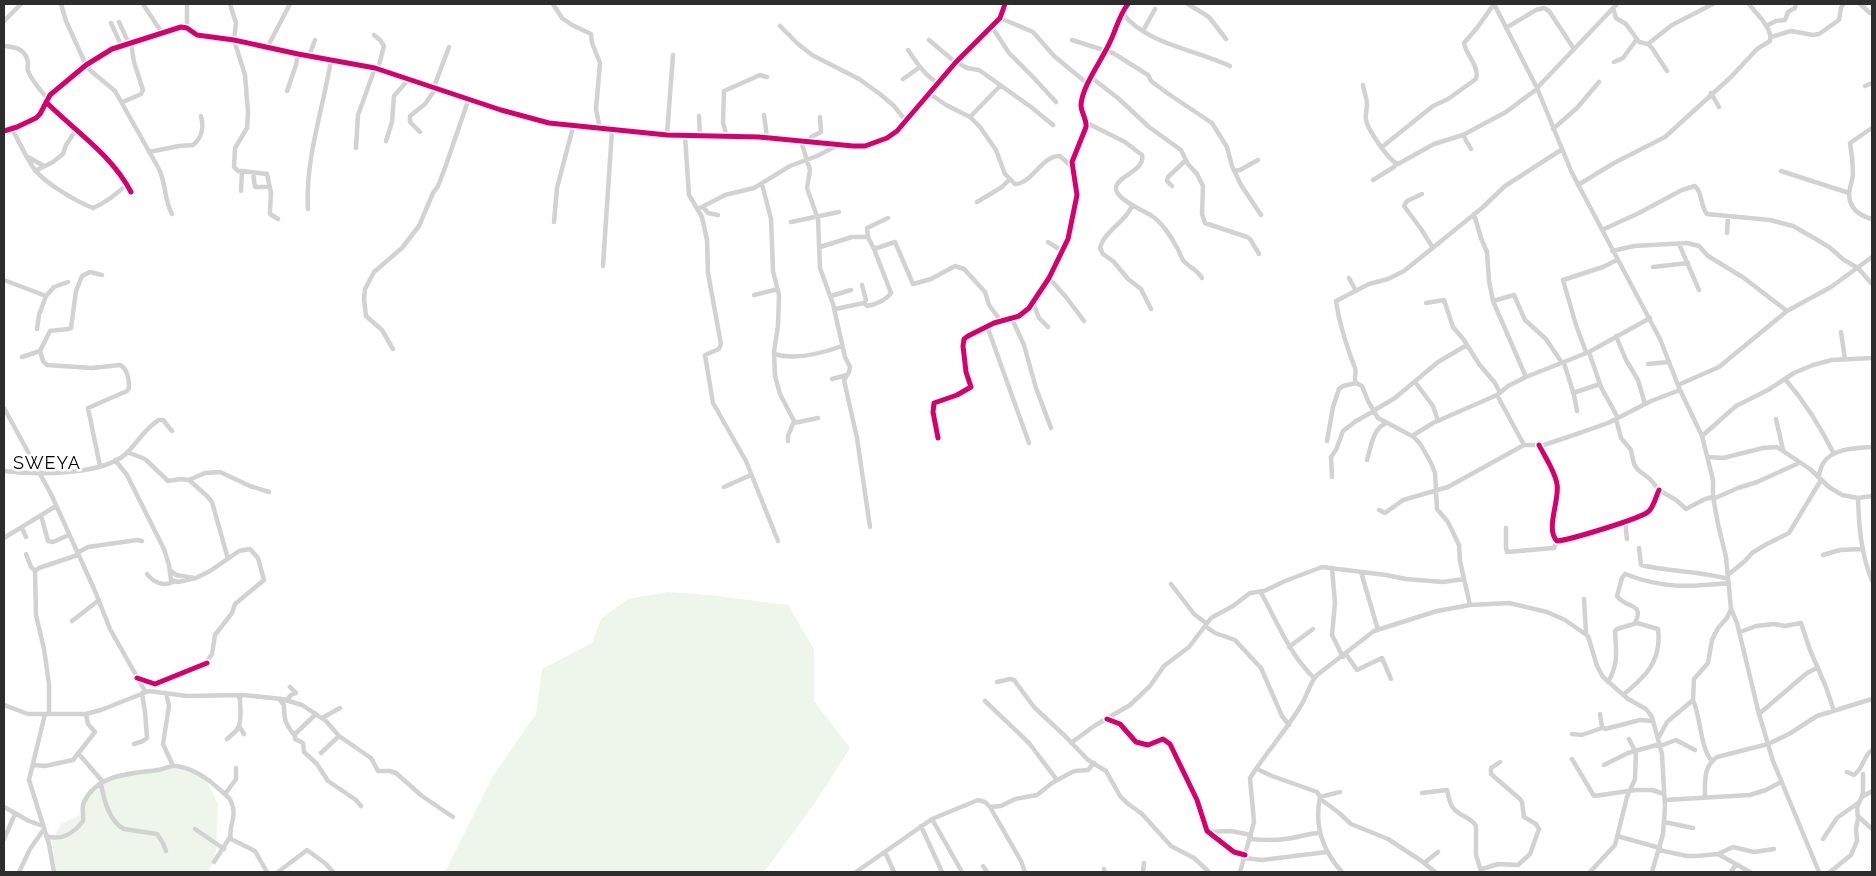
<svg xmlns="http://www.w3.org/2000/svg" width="1876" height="876" viewBox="0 0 1876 876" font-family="Raleway,sans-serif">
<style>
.green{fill:#eef5ea}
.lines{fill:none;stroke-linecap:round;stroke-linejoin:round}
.minor{stroke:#d2d2d2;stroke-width:4.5}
.cycleway-casing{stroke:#fff;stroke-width:8}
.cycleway{stroke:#d6006c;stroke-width:5}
.labels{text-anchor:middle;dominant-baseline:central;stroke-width:5;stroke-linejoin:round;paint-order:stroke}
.quarter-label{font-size:18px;letter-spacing:1px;fill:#000;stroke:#fff}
</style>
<rect width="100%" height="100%" fill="#fff"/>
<path class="green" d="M668,592L710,595L788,605L814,649V701L850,748L817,800L764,872H445L493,776L536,714L542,669L592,643L601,619L628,599Z
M174,767L205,778L218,804L216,851L209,872H56L52,842L60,825L83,813L84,804L90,795L111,778Z"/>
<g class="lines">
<path class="minor" d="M61,4L66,21L86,65L91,71L115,91L159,169C166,183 164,200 172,214
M143,4L162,33
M230,4L236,23L234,40L245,75L248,112L247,128L235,148L234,167L238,171H242L267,174L271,193L270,211V214L278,219
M553,4L562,18L572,25L591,34L592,43L600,63L596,109L600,129
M1188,4L1209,17L1226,39
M1494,4L1537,88L1572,173L1660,339L1680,390L1702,436L1713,480V497L1718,524L1726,557L1731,609L1737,623L1759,714L1773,761L1819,872
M1860,4L1870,13
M1613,8L1616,18L1626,24L1639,42L1648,44L1652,48L1667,71
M1122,13C1148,45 1194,49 1230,66
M1000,18L1033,32L1054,56L1088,84
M4,21L21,4
M119,22L129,44
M111,23L121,45
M780,26L798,44L812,55L859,79L880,94L894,106L906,121
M1766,26L1776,21L1785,20L1788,12L1795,8L1796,4
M992,27L1009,53L1033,77L1056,102
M187,28V4
M1506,28L1536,10L1544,8L1549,11L1574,49
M1143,31L1155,9
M374,35L380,40L384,46L378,69
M1771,37L1791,31L1813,35L1819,34L1839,20L1841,8L1843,4
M929,40L955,62
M1072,40L1113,53L1148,75L1151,81L1167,93L1212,123L1227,147L1232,166L1241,185L1261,215
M1648,44L1672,25L1713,4
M4,46C13,47 24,48 27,59C29,63 27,67 28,71C32,81 40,90 47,98
M268,46L290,4
M908,50C916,62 925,76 938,83
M309,56L315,40
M956,62L967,68L979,70L1031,107L1053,125
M1614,62L1623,58L1637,39
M1092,78L1119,99L1149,127L1181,150L1188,164L1197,174L1203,186L1202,214L1205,223L1247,237L1250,239L1259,254
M903,79L920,67
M1363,85C1364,92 1367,98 1367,104C1367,110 1365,114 1366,120C1368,130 1389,161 1398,164L1434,144L1463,135L1506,112L1537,89
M1865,86L1872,83
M434,87L449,47
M1537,88L1617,4
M287,91L296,65L298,54
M1711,93L1719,107
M930,94L946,105L970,117L980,127L996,150L1005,174L1015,184C1032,184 1042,155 1060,156L1072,167
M46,102C75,131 112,155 131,192
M123,102L141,94L143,90L134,62L131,43
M764,115L767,137
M699,116L700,137
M970,117L1000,86
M1087,123L1125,142L1142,155C1146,171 1115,176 1116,189C1117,200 1144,211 1152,216C1161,222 1171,236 1176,246C1179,250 1180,255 1183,260C1188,267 1197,269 1202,278
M1872,128L1850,143C1852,154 1853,164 1853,175C1852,182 1849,189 1849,195C1850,209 1860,216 1872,219
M12,129C19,141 27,160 35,170C45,183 77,202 93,208C107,202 117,194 127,184
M1553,129L1577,108L1599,82
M4,131L17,127L36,118L40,114L50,95L86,65L112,49L181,27L187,28L197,35L234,40L298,54L375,68L501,110L549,123L667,135L759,137L853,146H865L887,138L897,131L956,62L1000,18L1005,4
M420,132L410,122V116L425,104L436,88
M667,135L673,55
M1463,135L1471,149
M685,136L689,195L702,217L707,240L708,273L721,344L719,349L705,355L713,403L746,461L778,541
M727,137L723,123L724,91L760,75L767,77
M386,141L392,122L394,96L409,79
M801,141L810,170L807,188L818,219L820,268L833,304L845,357L850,367L849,372L844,380L857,438L870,527
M809,142L811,137L821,132L820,117
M1382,147L1433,106L1448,99L1476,79C1480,67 1466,55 1464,43L1477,28L1494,4
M356,148L358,115L375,68
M149,152L179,146L193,145C202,138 204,127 201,116
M28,157L44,166
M35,171L53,162L63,154L66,145L76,130
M1234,171L1240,170L1258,160
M1781,171L1849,193
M253,173L255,187H270
M1373,180L1394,167L1396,164
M762,184L771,219L773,271L779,295L778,326L774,352L775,376L780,394L794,421L788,436V441
M1578,185L1614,163L1665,137L1731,77L1757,49L1770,41C1773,28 1756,14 1749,4
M1172,186L1167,181L1168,177L1186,160
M241,191L242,171
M1422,194L1407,201L1404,206L1421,229L1433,248
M977,202L1002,187L1009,180
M1132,205C1128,220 1104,231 1100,248L1103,254L1114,262L1128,279L1141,289L1151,309
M703,207L708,213L718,215
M308,209C305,160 323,109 331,60
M698,209L725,195L754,188L790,166L817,156L836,146
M1474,214L1481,238L1487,252L1489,281L1493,301L1526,377
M554,222L557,188L573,127
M791,222L839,212
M1602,230L1639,213L1682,190L1695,186C1703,193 1700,206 1707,214L1770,220L1793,226L1814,238L1829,247L1844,260L1858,268L1872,284
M1727,233L1728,216
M868,237L867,228L888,218
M1048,242L1062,251
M1679,244L1699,290
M820,247L852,237H868L874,249L895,242L913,284L931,279L955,266L964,269L985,292L989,305L1000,320
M1612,251L1634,246L1687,243L1699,246L1708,256L1744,278L1787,311
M603,266L612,130
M1653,267L1688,263
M1049,278L1066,297L1084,321
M1349,278L1356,291
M4,280L46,296L54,287L68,282
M754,295L778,289
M831,296L851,290
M1493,301L1514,295L1525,320L1546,339L1562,363
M864,303L867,306C875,305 886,300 891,293L874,249
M1033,303L1039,318L1048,327
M1426,303L1444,300L1453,327L1464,340L1479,364L1495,383L1500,393
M835,309L864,303L866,300L862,285
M1012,319L1024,345L1036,388L1051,428
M987,326L1029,443
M37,329L39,315L46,296
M1841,332L1845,359
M1616,336L1626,360L1638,380L1645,404
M393,349L382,330L366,316L364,299L365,289L374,272L402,248L419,226L433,193L438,186L445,168L469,98
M1586,352L1576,325L1563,280L1603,267L1617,260
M1589,352L1601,387L1618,418
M774,354C795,360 823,353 842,346
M22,357L40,351
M1564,363L1574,395L1577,411
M1648,364L1669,362
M832,379L847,375
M1785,379C1805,402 1820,426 1834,454
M1415,382L1433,406L1438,421
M1356,383C1353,377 1357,374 1355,368C1347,347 1339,323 1336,301L1369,284L1388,279L1404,271L1482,208L1505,186L1561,150
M1678,385L1719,367L1787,311L1831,287L1872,257
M1573,393L1600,384
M1497,395L1524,445
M4,408L51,494L95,591L110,629L145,691
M1373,411L1395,398L1438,362L1467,345
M1616,419L1621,438L1631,450L1634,464L1638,470L1650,479L1659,490L1676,500L1686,509L1705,499L1713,497
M1776,419L1783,450
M794,423L818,418
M1412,436L1433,423L1497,395L1508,386L1526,377L1589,352L1650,318
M1702,436L1736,406L1768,390L1794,373L1813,365L1832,360L1872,358
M938,438L933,412L934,403L957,395L971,387L966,372L963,346L964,339L968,336L994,323L1019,316L1029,308L1049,278L1068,239L1077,195L1072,162L1086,127C1087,119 1081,113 1081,105C1082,86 1102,60 1110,42C1116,30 1119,15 1128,4
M1327,441L1333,407L1339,389L1343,386L1356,383L1362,386L1368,401L1378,418L1414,437L1421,445L1431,463L1435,473L1437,509L1448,522L1459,545L1460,561L1470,605
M1539,445C1545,457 1555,471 1557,484C1560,500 1545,529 1557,541C1569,540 1643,518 1649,511C1654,506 1656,496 1659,490
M127,452L145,459L168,481L181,479L189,480L205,473L220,472L250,486L269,492
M1708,457L1723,458L1763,448L1777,447L1810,469L1829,487L1842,495L1858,498L1872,496
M115,460L127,475L164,549L169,565L171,580L178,582L196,578L210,571L239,551L250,549L258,558L264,580L235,604L232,613L215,635L212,654L205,664
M1367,460C1371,447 1373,427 1387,423
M100,466L88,408L127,391L129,388C129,379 128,369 120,365L92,368L47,365L43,361L40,351L50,331L68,329L71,328L76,291L82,276L90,272L102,275
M4,471C35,475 102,476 127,453C138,442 145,428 159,420H163L172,431
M1332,477L1331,457L1336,450L1343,431L1356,421L1374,411
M1818,477C1820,472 1821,466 1824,462C1834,448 1856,448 1872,447
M189,480L207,496L212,502L228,559
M724,487L751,475
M1858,498C1859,528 1861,553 1872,581
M1713,499L1738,488L1757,482L1799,463
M1379,510L1385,513L1403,500L1448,487L1524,445H1544L1568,437L1608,423L1651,401L1680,390
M41,515L48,541L53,542L69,535
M1625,521L1627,539
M22,528L26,537
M1506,528V548L1507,552L1554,548L1557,541
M4,538L56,506
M1639,548L1641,565C1670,572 1700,571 1728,579
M77,553L88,547L137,540L142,541
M26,554L31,567L35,571
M1823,555L1840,550L1862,549
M1332,568L1335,603L1332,635L1343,657
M170,570L176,575L194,578
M1361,572L1378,630
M147,574C153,582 163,587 173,582
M1729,574L1745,561L1752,553L1765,545L1789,533L1821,480
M1171,584L1194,614L1206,623
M1260,591C1277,621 1289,654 1314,678
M1584,599L1586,633
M72,621L99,600
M1635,623C1645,602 1626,609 1617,596L1622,578L1625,574C1664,589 1689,587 1729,583
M1205,626L1215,633L1235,640L1261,668L1282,716L1289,725
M1740,632L1756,626L1774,624L1785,626L1801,623L1810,650L1826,687L1834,711
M1289,647L1313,629
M1346,654L1357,670L1382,658L1391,679
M138,678L155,684L207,663
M997,682L1010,679L1014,680L1034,707L1065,736L1088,760L1106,771L1120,796L1127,803L1142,814L1171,846L1194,858L1209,872
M1608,682C1619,663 1616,651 1615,631L1617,629L1637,623L1658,629C1662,661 1646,676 1623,695
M166,693L169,706L163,744L173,766
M238,696L240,699C240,710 242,715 239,726L244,734
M279,699L284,705C284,720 285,723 294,735
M287,700L291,695L296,693L290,687
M1693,700C1701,717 1700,748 1712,761
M985,701L1029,743L1057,780
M4,705L28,714H86L101,710L149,691L187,696L243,695L282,699L302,705L326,721L339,736L371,758L378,771H390L396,773L422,796L453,817
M45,714L29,780L49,844L54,872
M49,714V684L44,649L36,615L35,571L39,568L78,555
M316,714L295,734V739L303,743L304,752L317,764L328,781L356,800L361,806
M1600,714L1602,727L1605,729L1640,720L1653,721
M1759,714L1807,673L1817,668
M322,718L340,708
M1107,719L1120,724L1136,742L1148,745L1163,739L1170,744L1197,800L1207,831L1234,852L1245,855
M1572,734L1582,735L1602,728
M1659,737L1667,722L1693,700L1694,679L1708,663L1712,640L1718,628L1727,618L1731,609
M227,739L236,731L239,726
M1629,739L1635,751
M1071,743L1094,726L1130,705L1150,686L1164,666L1189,647L1211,618L1233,606L1250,593L1264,591L1285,581L1322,567L1386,575L1406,579L1443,582L1464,579
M134,744L143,741L147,738L145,712L142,693
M1660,746L1676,740L1695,750
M78,753L103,782
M321,753L339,736
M1572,759L1594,796L1636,790H1652L1664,794
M33,765L45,766L73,760L95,732L88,724L86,714
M1604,765L1628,753L1660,744
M1257,769L1272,776L1317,792L1323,801L1338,812L1351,824L1388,839L1423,862L1435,872
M1847,772L1854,775C1864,768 1863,756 1872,750
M101,784C104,800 109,821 124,829L157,834L163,843L166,851
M1340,792L1320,797C1314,826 1323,851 1342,872
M1422,793L1447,790C1449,797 1449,804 1454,809C1460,816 1472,818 1476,826V855L1481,871
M225,794L236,779V768
M1705,797C1705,781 1703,767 1717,757L1768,744L1789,734L1817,716L1872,699
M1862,797L1872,791
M1665,800L1750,795L1766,790L1781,782
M4,807L29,821L43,826
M990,807L1001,806L1015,799L1037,795L1052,783L1070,773L1075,771L1088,770L1094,763
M1859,817L1872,829
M932,819L962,872
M1664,822L1693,828
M921,826L942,872
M195,829L224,849
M1208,832L1231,831L1251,835
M46,836C61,841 74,833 83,821C84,815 81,808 84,802C98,773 131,774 158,770C164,769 171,765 177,766C199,770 213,783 229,798C240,815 227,827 231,839L255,851L267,872
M1617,836L1660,848
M4,839L15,814
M1250,839C1261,840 1274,841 1285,839C1298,838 1307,833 1320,833
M1823,839L1837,818L1858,803
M1659,850L1687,856H1696L1718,854L1733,847L1754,852L1774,849
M885,852L894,872
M1718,854L1750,872
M1244,858L1262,860L1327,852
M214,862L230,837
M1424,863L1438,852
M983,866L987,872
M1104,869L1105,872
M1482,869L1498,864L1518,865L1530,854L1539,829L1536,824L1524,817L1522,802L1520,799L1491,774V768L1500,762
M19,872L30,849L44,829
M278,872L307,850L326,864L333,872
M856,872L932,819L978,800L985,802L990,807L1021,861L1025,872
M1143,872L1144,863
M1240,872L1254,822L1250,778C1265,754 1285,732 1300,707C1307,697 1309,684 1317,675L1374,631L1437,611L1470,605L1509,603L1547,612L1565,620L1588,636L1597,666L1603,677L1628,699L1646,709L1652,717L1662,754L1665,807L1663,834L1652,872
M1590,872L1615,845L1627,797L1635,779L1636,751
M1731,872L1736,864
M1830,872L1851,855L1857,841L1856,829L1858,819L1857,807L1863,794V774"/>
<g class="cycleway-casing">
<path id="cycleway" d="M46,102C75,131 112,155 131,192
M4,131L17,127L36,118L40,114L50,95L86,65L112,49L181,27L187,28L197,35L234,40L298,54L375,68L501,110L549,123L667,135L759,137L853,146H865L887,138L897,131L956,62L1000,18L1005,4
M938,438L933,412L934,403L957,395L971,387L966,372L963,346L964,339L968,336L994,323L1019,316L1029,308L1049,278L1068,239L1077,195L1072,162L1086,127C1087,119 1081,113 1081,105C1082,86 1102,60 1110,42C1116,30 1119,15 1128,4
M1539,445C1545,457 1555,471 1557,484C1560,500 1545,529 1557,541C1569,540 1643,518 1649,511C1654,506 1656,496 1659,490
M137,678L155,684L207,663
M1107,719L1120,724L1136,742L1148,745L1163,739L1170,744L1197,800L1207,831L1234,852L1245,855"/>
</g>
<use href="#cycleway" class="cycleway"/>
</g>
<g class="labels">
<g class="quarter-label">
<text x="47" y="462">SWEYA</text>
</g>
</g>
<rect width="1876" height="876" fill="none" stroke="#2d2d2d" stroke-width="10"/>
</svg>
